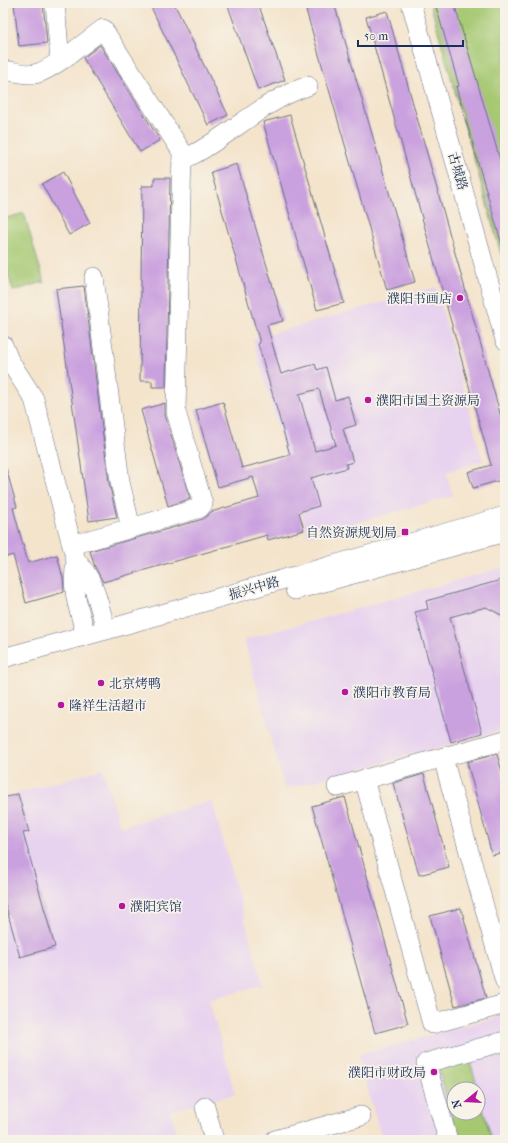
<svg xmlns="http://www.w3.org/2000/svg" width="508" height="1143" viewBox="0 0 508 1143" font-family="'IM FELL French Canon','Noto Serif SC',serif">
<style>
.built{fill:#e7d2ef;fill-rule:evenodd}
.green{fill:#a5c871;stroke:#607c68}
.building{fill:#caa1df;fill-rule:evenodd}
.lines{fill:none;stroke-linecap:round;stroke-linejoin:round}
.minor-casing{stroke:#676e84;stroke-width:20}
.minor{stroke:#fff;stroke-width:19}
.poi-dot{fill:#b5179e;stroke:#f7f3e8;stroke-width:1.5}
.labels{text-anchor:middle;dominant-baseline:central;stroke-width:3.5;stroke-linejoin:round;paint-order:stroke}
.street-label{font-size:13px;fill:#1b2f5e;stroke:#f7f3e8}
.poi-label{font-size:13px;fill:#1b2f5e;stroke:#f7f3e8;text-anchor:start}
</style>
<rect width="100%" height="100%" fill="#f7f3e8"/>
<filter id="ink" filterUnits="userSpaceOnUse"><feTurbulence type="fractalNoise" baseFrequency=".025" numOctaves="2"/><feDisplacementMap in="SourceGraphic" scale="8" xChannelSelector="R" yChannelSelector="G"/><feConvolveMatrix kernelMatrix="1 2 1 2 8 2 1 2 1" color-interpolation-filters="sRGB"/></filter>
<filter id="wash" filterUnits="userSpaceOnUse"><feTurbulence type="fractalNoise" baseFrequency=".012" numOctaves="4" result="noise"/><feDisplacementMap in="SourceGraphic" scale="16" xChannelSelector="R" yChannelSelector="G"/><feGaussianBlur stdDeviation="0.9" result="paint"/><feColorMatrix in="noise" values="0 0 0 0 0 0 0 0 0 0 0 0 0 0 0 0 0 1.4 0 .05"/><feComposite in="paint" operator="in"/></filter>
<g filter="url(#wash)">
<rect width="100%" height="100%" fill="#f4e4cc"/>
<path class="built" d="M436,287L483,461L446,472L453,496L308,536L253,339Z
M505,567V729L285,789L244,640Z
M103,769L120,827L212,801L263,985L209,1000L235,1094L170,1111L178,1140H3V797Z
M505,1015V1140H382L358,1055ZM454,1089H478V1113H454Z"/>
<path class="green" d="M430,3H505V268Z
M24,213L44,282L13,291L3,256V219Z
M469,1058L478,1089H454V1113H478V1091L492,1140H458L438,1067Z"/>
<g id="blocks">
<path class="building" d="M14,3H43L47,43L19,46Z
M149,3H174L228,115L208,125Z
M227,3H258L285,80L258,90Z
M304,3H334L415,282L387,290Z
M435,3H454L477,81L505,177V245H502L456,87L459,86Z
M387,11L505,431V479L473,488L468,472L491,465L366,17Z
M100,45L160,140L140,152L83,58Z
M290,115L344,303L317,310L263,122Z
M237,164L283,321L267,325L281,374L315,364L317,370L326,367L335,400L348,396L356,425L343,429L353,462L346,464L347,468L311,478L319,506L299,512L304,530L268,540L267,535L103,582L95,567L90,551L203,519L211,512L259,498L253,477L218,487L196,410L223,402L242,468L290,455L258,344L260,343L211,172ZM319,389L336,445L315,451L299,394Z
M63,172L90,223L69,235L42,184Z
M154,178H170L166,387H152V381H140L142,186H154Z
M84,286L109,483L117,517L89,521L56,289Z
M165,403V415L190,499L168,506L141,410Z
M3,468H6L17,507L13,508L28,563L57,555L63,578L64,592L26,603L13,555L3,558Z
M505,579V617L486,607L450,617L482,733L451,742L415,612L428,609L426,601Z
M497,754L505,783V852L492,855L467,762Z
M424,774L449,867L419,875L393,783Z
M18,794L29,832L23,833L55,947L20,957L3,896V798Z
M345,797L408,1024L375,1033L312,806Z
M461,908L486,998L455,1006L430,916Z"/>
</g>
</g>
<g filter="url(#ink)">
<use href="#blocks" fill-opacity="0" stroke="#676e84" stroke-width="1"/>
<g class="lines">
<g class="minor-casing">
<path id="minor" d="M55,3L60,61
M411,3L505,340
M3,70C13,71 24,75 34,74C50,72 88,40 103,29L182,152L176,412L203,504L200,508L72,545
M182,160C190,156 199,152 206,147C240,126 270,98 308,86
M94,277L120,482L131,528
M3,345L9,360L34,399L76,561C71,591 78,606 86,635
M76,561C95,579 99,606 106,630
M295,590L505,532
M3,658L106,630L505,516
M443,758L505,982
M364,779L432,1024L505,1004
M337,787L505,740
M205,1107L214,1140
M275,1140L361,1116
M448,1140L426,1063L505,1041"/>
</g>
<use href="#minor" class="minor"/>
</g>
</g>
<g class="poi-dot">
<circle cx="460" cy="298" r="4"/>
<circle cx="368" cy="400" r="4"/>
<rect x="401" y="528" width="8" height="8" rx="2"/>
<circle cx="101" cy="683" r="4"/>
<circle cx="345" cy="692" r="4"/>
<circle cx="61" cy="705" r="4"/>
<circle cx="122" cy="906" r="4"/>
<circle cx="434" cy="1072" r="4"/>
</g>
<g class="labels">
<g class="street-label">
<text transform="translate(458 171) rotate(74)">古城路</text>
<text transform="translate(254 588) rotate(-16)">振兴中路</text>
</g>
<g class="poi-label">
<text x="452" y="298" text-anchor="end">濮阳书画店</text>
<text x="376" y="400">濮阳市国土资源局</text>
<text x="397" y="532" text-anchor="end">自然资源规划局</text>
<text x="109" y="683">北京烤鸭</text>
<text x="353" y="692">濮阳市教育局</text>
<text x="69" y="705">隆祥生活超市</text>
<text x="130" y="906">濮阳宾馆</text>
<text x="426" y="1072" text-anchor="end">濮阳市财政局</text>
</g>
</g>
<rect width="508" height="1143" fill="none" stroke="#f7f3e8" stroke-width="16"/>
<g transform="translate(466 1101) rotate(252)"><circle r="19" fill="#f7f3e8" stroke="#9fa5b1"/>
<path d="M0-3L7 15L0 10L-7 15Z" fill="#b5179e"/>
<text y="-6" font-size="11" font-weight="bold" text-anchor="middle" fill="#1b2f5e">N</text>
</g>
<path d="M358 40v6h105v-6" fill="none" stroke="#1b2f5e" stroke-width="2"/>
<text x="364" y="40" font-size="12" fill="#1b2f5e" stroke="#f7f3e8" stroke-width="3" paint-order="stroke">50 m</text>
</svg>
